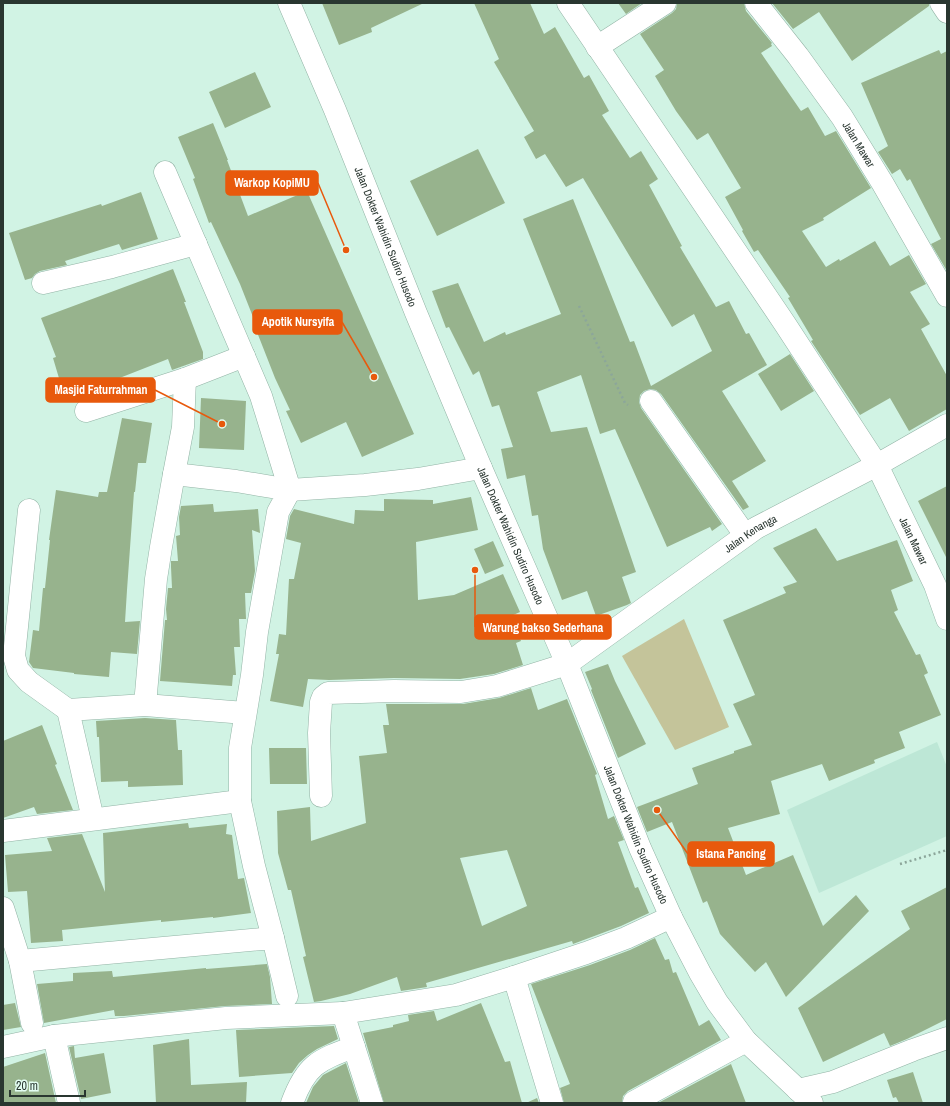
<svg xmlns="http://www.w3.org/2000/svg" width="950" height="1106" viewBox="0 0 950 1106" font-family="'Archivo Narrow',sans-serif">
<style>
.built{fill:#bde7d6}
.green{fill:#c4c49a}
.building{fill:#97b38d;fill-rule:evenodd}
.lines{fill:none;stroke-linecap:round;stroke-linejoin:round}
.street-casing{stroke:#92b3a5;stroke-width:23}
.secondary-casing{stroke:#92b3a5;stroke-width:23}
.path{stroke:#8ca69a;stroke-width:2.5;stroke-dasharray:2 3;stroke-linecap:butt}
.street{stroke:#fff;stroke-width:22}
.secondary{stroke:#fff;stroke-width:22}
.labels{text-anchor:middle;dominant-baseline:central;stroke-width:3;stroke-linejoin:round;paint-order:stroke}
.street-label{font-size:11px;fill:#293630;stroke:#e3fef2}
.leader{fill:none;stroke:#e8590c;stroke-width:1.5}
.callout-dot{fill:#e8590c;stroke:#e3fef2;stroke-width:1.5}
.callout{fill:#e8590c;stroke:#e8590c;stroke-width:1.5}
.callout-label{font-size:12px;text-anchor:middle;font-weight:bold;fill:#fff}
</style>
<rect width="100%" height="100%" fill="#d1f3e4"/>
<path class="built" d="M937,742L947,767V836L819,893L787,810Z"/>
<path class="green" d="M684,619L729,727L675,750L622,656Z"/>
<path class="building" d="M322,3H424L371,28L372,32L339,45Z
M474,3H530L544,34L555,27L584,78L589,75L609,111L602,115L630,158L641,151L658,179L649,185L682,246L680,247L716,307L729,301L746,334L749,333L767,365L722,391L766,461L732,481L749,507L743,510L661,394L656,390L650,389L644,391L640,395L639,402L641,408L722,524L712,531L710,527L667,547L615,429L600,434L581,375L537,392L551,432L587,427L636,572L622,577L631,603L627,605L596,616L587,591L562,600L543,549L538,515L532,516L525,475L507,479L501,449L513,447L499,405L492,407L479,371L473,375L449,327L446,328L432,291L458,283L484,342L505,332L506,335L561,314L523,219L573,199L630,342L634,341L651,386L712,351L694,314L672,327L583,178L566,187L545,154L536,159L524,137L534,131L494,62L499,59Z
M618,3H642L626,14Z
M677,3H744L746,11L772,43L771,44L772,46L761,53L801,111L808,107L825,136L836,131L871,188L823,218L824,220L802,231L826,267L839,259L840,261L875,241L890,266L909,255L926,284L910,292L930,324L921,329L947,376V409L909,431L890,398L860,415L811,341L813,340L788,298L790,297L758,250L754,252L742,231L743,230L725,197L741,188L708,133L697,140L676,111L655,76L664,70L640,34L672,13L676,9Z
M772,3H929V6L852,61L819,12L793,29Z
M939,50L941,54L947,51V271L931,244L941,239L910,179L907,181L900,169L892,174L878,152L888,146L861,83Z
M255,72L271,107L225,128L209,92Z
M213,123L228,160H227L248,216L307,191L414,434L362,457L346,422L301,443L286,411L290,410L275,378L253,322H255L240,284L211,222L209,223L193,179L195,178L178,137Z
M478,149L505,203L437,236L410,181Z
M141,192L158,239L122,250L119,244L65,261L67,265L40,271L35,274L32,278L25,280L9,233L101,204L102,206Z
M173,269L186,302H184L203,352V359L172,370L168,359L117,379L64,395L53,358L56,357L41,318Z
M790,354L814,391L781,411L758,374Z
M201,398L246,401L244,450L199,448Z
M122,418L152,423L146,463H138L135,492H134L127,590L125,622L140,621L137,654L111,652L109,677L74,674V673L33,668L29,662L33,630L39,631L43,588H45L50,540H49L56,490L98,497L99,492H107Z
M947,486V559L918,501Z
M471,497L478,530L416,542L418,600L454,595L503,574L520,612L511,616L521,641L516,643L523,665L494,674L460,679L394,678L329,680L308,679L303,707L270,701L279,654H276L279,634L286,635L289,579H294L301,543L286,539L290,516L294,509L354,524L355,510L384,511V499L433,500V504Z
M213,504L214,512L258,509L260,533L252,530L255,571L251,593H245L246,619H239L240,647H234L236,675H233L232,686L160,681L165,620H167L166,609L168,588H172L171,567V561H178L176,536L180,535L179,517L181,506Z
M816,528L837,561L897,540L913,581L891,590L898,610L894,612L916,655L920,654L928,673L924,675L941,715L899,732L905,748L874,760L875,763L829,781L822,764L771,781L780,814L728,828L746,875L793,855L823,926L856,895L869,911L786,997L766,962L755,972L720,934L707,901L703,903L672,822L647,832L637,807L698,784L692,768L734,753V751L752,745L733,704L755,695L723,620L786,593L783,587L797,582L773,548Z
M493,541L504,566L485,574L474,549Z
M608,664L615,681L646,744L618,758L591,690L592,689L585,672Z
M531,688L538,710L567,699L597,774L595,775L608,819L614,816L624,840L618,842L635,888L638,887L649,913L621,926L573,944L572,941L426,983L427,987L401,991L397,977L350,994L321,1001L314,1002L303,957L306,956L291,890H288L278,853L277,811L310,807L311,841L366,823L359,756L387,753L383,725H389L386,704H463L499,698ZM507,850L527,906L482,926L460,858Z
M145,718L176,720L178,750H182L183,785L128,787V781L101,782L99,737H97L96,721Z
M42,725L57,764L55,765L73,810L37,814L34,807L3,818V741Z
M269,748H306L307,784H270Z
M188,823L189,828L227,824L226,834L232,835L238,879L244,878L251,913L213,918V917L161,922V920L62,930L63,941L31,943L27,891L8,892L5,855L52,851L47,838L82,834L105,892L103,833Z
M947,887V1019L907,1039L890,1046L884,1033L823,1062L798,1008L910,929L901,911Z
M655,938L665,960L669,959L673,973L676,972L699,1026L709,1020L721,1040L628,1091L623,1096L622,1103H564L560,1088L570,1084L531,984L590,965L630,950Z
M267,964L270,977L272,1004L225,1006L124,1016H115L114,1010L44,1023L37,984L73,981V973L112,971L113,977L206,968V969Z
M15,1003L21,1027L3,1030V1005Z
M481,1003L505,1062L510,1061L522,1103H384L363,1033L393,1027V1025L409,1021L408,1015L434,1011L437,1021Z
M334,1026L338,1039L317,1049L308,1055L299,1063L292,1073L239,1077L236,1030Z
M189,1039L191,1085L247,1082L246,1103H156L153,1045Z
M74,1046L75,1058L104,1053L111,1093L81,1099L69,1047Z
M45,1053L56,1103H3V1067Z
M346,1063L359,1103H306L313,1087L323,1075Z
M731,1064L746,1103H658Z
M913,1072L923,1103H899L896,1097L893,1098L887,1080Z
M537,1098L539,1103H526Z"/>
<g class="lines">
<g class="street-casing">
<g id="street">
<path id="s1" d="M568,3L785,324L877,465L935,585L947,619"/>
<path id="s2" d="M756,3L798,56L842,117L883,184L947,296"/>
<path d="M941,3L947,12"/>
<path d="M597,47L665,3"/>
<path d="M165,172L261,396L290,490L365,485L418,479L481,468"/>
<path d="M43,283L112,267L196,244"/>
<path d="M651,401L745,535"/>
<path d="M86,411L185,379L244,356"/>
<path d="M174,474L183,427L185,379"/>
<path d="M29,510L14,656L18,670L29,682L68,710"/>
<path d="M145,705L156,579L161,547L174,474L236,481L290,490L278,512L257,632L252,675L240,748V801L254,866L273,938"/>
<path id="s3" d="M321,796L319,733L321,702L323,697L328,693L394,691L461,692L497,686L567,664L756,528L877,465L947,425"/>
<path d="M93,819L68,710L145,705L245,713"/>
<path d="M3,831L240,801"/>
<path d="M3,908L20,961L273,938L287,996"/>
<path d="M20,961L32,1023"/>
<path d="M514,977L552,1103"/>
<path d="M343,1013L372,1103"/>
<path d="M54,1036L69,1103"/>
<path d="M3,1047L54,1036L226,1018L343,1013L456,995L514,977L586,953L626,938L671,917"/>
<path d="M798,1090L833,1082L913,1050L947,1038"/>
<path d="M634,1102L746,1041"/>
<path d="M292,1103C306,1065 318,1060 354,1047"/>
</g>
</g>
<g class="secondary-casing">
<g id="secondary">
<path id="s4" d="M289,3L335,110L416,313L481,468L567,664L640,848L671,917L700,973L717,1002L746,1041L812,1103"/>
</g>
</g>
<path class="path" d="M579,306L625,403L628,405
M900,864L947,850"/>
<use href="#street" class="street"/>
<use href="#secondary" class="secondary"/>
</g>
<g class="labels">
<g class="street-label">
<text stroke="none"><textPath href="#s2" startOffset="175">Jalan Mawar</textPath></text>
<text stroke="none"><textPath href="#s4" startOffset="253">Jalan Dokter Wahidin Sudiro Husodo</textPath></text>
<text stroke="none"><textPath href="#s3" startOffset="574">Jalan Kenanga</textPath></text>
<text stroke="none"><textPath href="#s4" startOffset="577">Jalan Dokter Wahidin Sudiro Husodo</textPath></text>
<text stroke="none"><textPath href="#s1" startOffset="640">Jalan Mawar</textPath></text>
<text stroke="none"><textPath href="#s4" startOffset="901">Jalan Dokter Wahidin Sudiro Husodo</textPath></text>
</g>
</g>
<path class="leader" d="M346 250L318 183M374 377L342 322M222 424L155 390M475 570L475 627M657 810L688 854"/>
<g class="callout-dot">
<circle cx="346" cy="250" r="4"/>
<circle cx="374" cy="377" r="4"/>
<circle cx="222" cy="424" r="4"/>
<circle cx="475" cy="570" r="4"/>
<circle cx="657" cy="810" r="4"/>
</g>
<g class="callout">
<rect x="226" y="171" width="92" height="24" rx="4"/>
<rect x="253" y="310" width="89" height="24" rx="4"/>
<rect x="46" y="378" width="109" height="24" rx="4"/>
<rect x="475" y="615" width="136" height="24" rx="4"/>
<rect x="688" y="842" width="86" height="24" rx="4"/>
</g>
<g class="callout-label">
<text x="272" y="187">Warkop KopiMU</text>
<text x="298" y="326">Apotik Nursyifa</text>
<text x="101" y="394">Masjid Faturrahman</text>
<text x="543" y="632">Warung bakso Sederhana</text>
<text x="731" y="858">Istana Pancing</text>
</g>
<rect width="950" height="1106" fill="none" stroke="#293630" stroke-width="8"/>
<path d="M10 1090v6h75v-6" fill="none" stroke="#293630" stroke-width="2"/>
<text x="16" y="1090" font-size="12" fill="#293630" stroke="#e3fef2" stroke-width="3" paint-order="stroke">20 m</text>
</svg>
